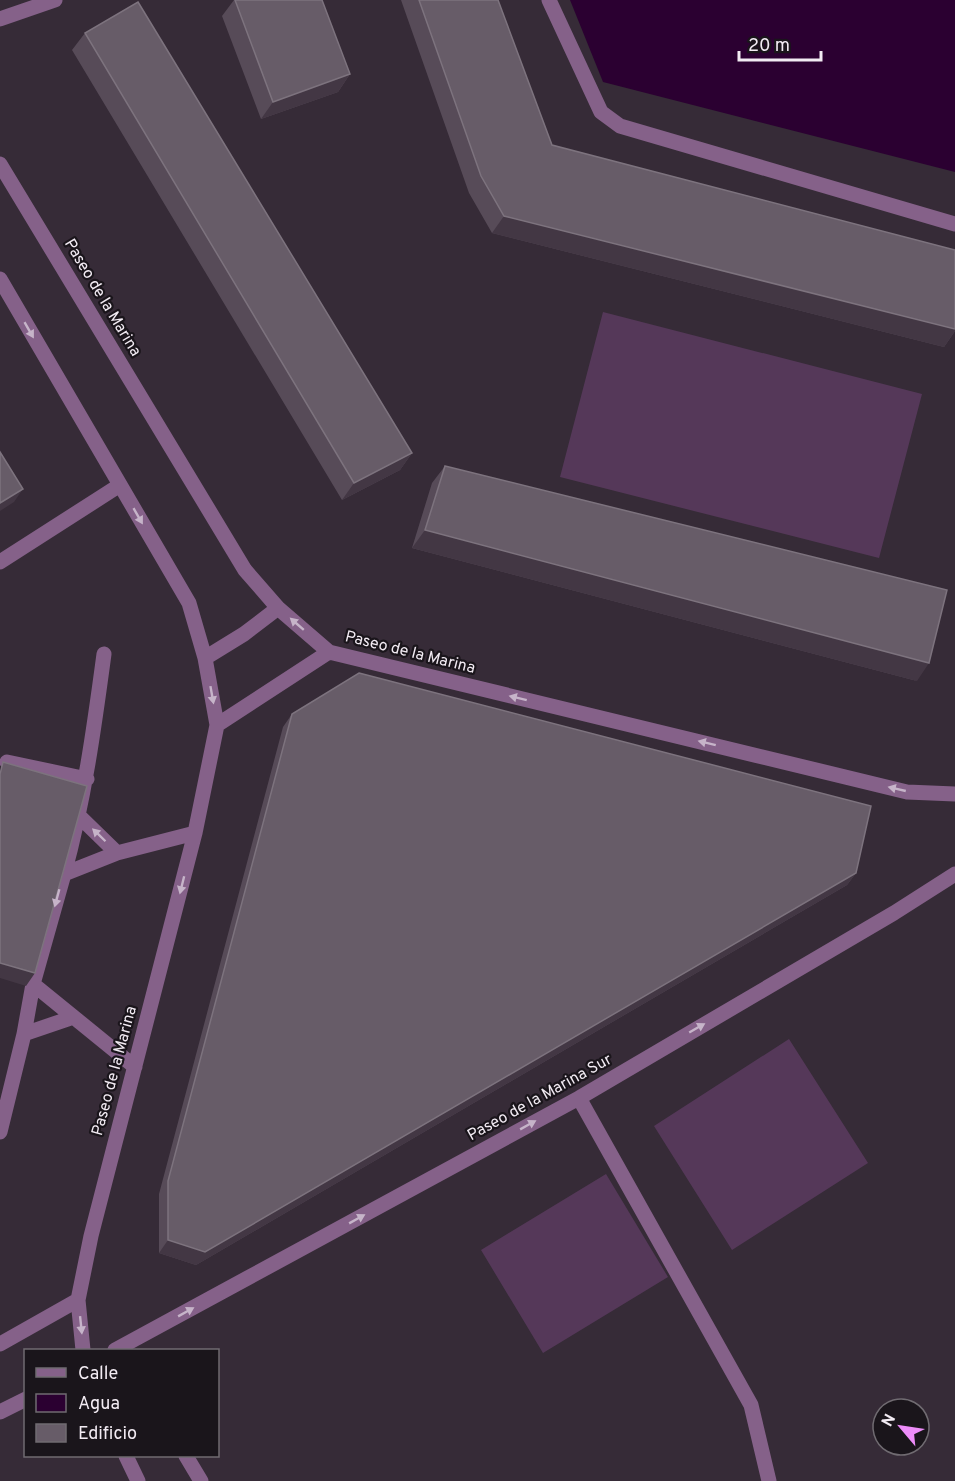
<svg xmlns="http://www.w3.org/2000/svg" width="955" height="1481" viewBox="0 0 955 1481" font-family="Overpass,sans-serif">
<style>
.pitch{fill:#553859}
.water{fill:#2b0031}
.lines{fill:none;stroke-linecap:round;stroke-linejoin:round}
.minor{stroke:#856189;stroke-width:15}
.wall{fill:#574b58}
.shaded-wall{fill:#433744}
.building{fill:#675c68;stroke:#7d737e;stroke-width:1.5}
.oneway{fill:#c6b4c9}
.labels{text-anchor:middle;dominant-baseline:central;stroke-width:4.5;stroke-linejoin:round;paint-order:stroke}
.street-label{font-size:16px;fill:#f2ebf3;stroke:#1a151b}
</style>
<rect width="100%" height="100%" fill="#362b37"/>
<path class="pitch" d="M603,312L922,394L879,558L560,477Z
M789,1039L868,1163L732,1250L654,1126Z
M606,1174L668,1277L543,1353L481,1250Z"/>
<path class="water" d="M570,0H955V172L603,82Z"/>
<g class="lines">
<path class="minor" d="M549,0L601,112L620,126L955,224
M0,19L55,0
M0,164L245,570L278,608L329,652L907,792L955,794
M0,279L189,603L205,658L217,725L195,833L91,1236L78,1300L0,1344
M0,562L120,485
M205,658L244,634L278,608
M217,725L329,652
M7,762L87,779
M80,817L117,853
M64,874C84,801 94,729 104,654
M33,984L24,1034L71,1018
M135,1067L33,984L64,874L117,853L195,833
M579,1098L751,1405L769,1481
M0,1132L24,1034
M78,1300L83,1350
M115,1350L579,1098L894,913L955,874
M0,1412L26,1399
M126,1456L138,1481
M186,1456L201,1481"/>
</g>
<path class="wall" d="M234,0H322L350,74L338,92L261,119L222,16Z
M401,0H498L552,145L955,250V331L944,347L492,233L469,193Z
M85,33L412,453L400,470L342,500L72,50Z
M445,466L917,681L412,548L432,483Z
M292,714L856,873L847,885L196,1265L159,1253V1194L283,727Z"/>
<path class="shaded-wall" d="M350,74L338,92L261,119L273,102Z
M504,216L955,329V331L944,347L492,233Z
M412,453L400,470L342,500L354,483Z
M23,489L14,502L0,511V503Z
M425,530L929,663L917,681L412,548Z
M856,873L847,885L196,1265L159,1253L168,1240Z
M0,963L35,973L26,986L0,978Z"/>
<path class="building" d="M235,0H322L350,74L273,102Z
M419,0H498L552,145L955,250V329L504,216L481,176Z
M138,2L412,453L354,483L85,33Z
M0,452L23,489L0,503Z
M445,466L947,590L929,663L425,530Z
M359,673L871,806L856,873L205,1252L168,1240V1181L292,714Z
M3,762L87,786L35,973L0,963V774Z"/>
<defs><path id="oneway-solid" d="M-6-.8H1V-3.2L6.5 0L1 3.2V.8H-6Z" transform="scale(1.5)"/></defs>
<g class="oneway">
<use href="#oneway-solid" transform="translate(29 330) rotate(60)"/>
<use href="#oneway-solid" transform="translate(138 516) rotate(60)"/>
<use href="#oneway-solid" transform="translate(297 624) rotate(-139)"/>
<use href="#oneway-solid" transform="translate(212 695) rotate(80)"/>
<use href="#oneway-solid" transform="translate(518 698) rotate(-166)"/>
<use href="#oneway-solid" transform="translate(707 743) rotate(-166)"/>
<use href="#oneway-solid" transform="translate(897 789) rotate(-167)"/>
<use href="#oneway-solid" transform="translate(99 835) rotate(-136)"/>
<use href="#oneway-solid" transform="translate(182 885) rotate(104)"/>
<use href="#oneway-solid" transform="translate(57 898) rotate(105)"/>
<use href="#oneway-solid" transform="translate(697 1028) rotate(-30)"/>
<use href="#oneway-solid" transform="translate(528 1125) rotate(-29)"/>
<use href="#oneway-solid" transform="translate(357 1219) rotate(-29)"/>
<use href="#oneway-solid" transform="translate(186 1312) rotate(-29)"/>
<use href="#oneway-solid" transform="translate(81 1325) rotate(84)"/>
</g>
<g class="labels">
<g class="street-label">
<text transform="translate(102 298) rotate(59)">Paseo de la Marina</text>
<text transform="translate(410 653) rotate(14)">Paseo de la Marina</text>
<text transform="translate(115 1071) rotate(-75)">Paseo de la Marina</text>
<text transform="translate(540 1098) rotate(-29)">Paseo de la Marina Sur</text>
</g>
</g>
<rect x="24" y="1349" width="195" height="108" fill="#1a151b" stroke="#706b71" stroke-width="1.5"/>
<rect x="36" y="1368" width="30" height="9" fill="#856189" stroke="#706b71" stroke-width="1.5"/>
<text x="78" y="1379" font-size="18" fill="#f2ebf3">Calle</text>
<rect x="36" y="1394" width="30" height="18" fill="#2b0031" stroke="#706b71" stroke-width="1.5"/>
<text x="78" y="1409" font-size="18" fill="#f2ebf3">Agua</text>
<rect x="36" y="1424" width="30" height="18" fill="#675c68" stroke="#706b71" stroke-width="1.5"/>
<text x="78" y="1439" font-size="18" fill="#f2ebf3">Edificio</text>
<g transform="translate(901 1427) rotate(299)"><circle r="28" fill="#1a151b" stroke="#706b71" stroke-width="1.5"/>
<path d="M0-4.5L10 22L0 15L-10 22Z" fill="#ed8cf9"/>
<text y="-9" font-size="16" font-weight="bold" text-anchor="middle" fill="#f2ebf3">N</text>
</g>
<path d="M739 51v9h82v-9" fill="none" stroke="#f2ebf3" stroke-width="3"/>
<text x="748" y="51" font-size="18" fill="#f2ebf3" stroke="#1a151b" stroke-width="4.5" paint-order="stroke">20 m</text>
</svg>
